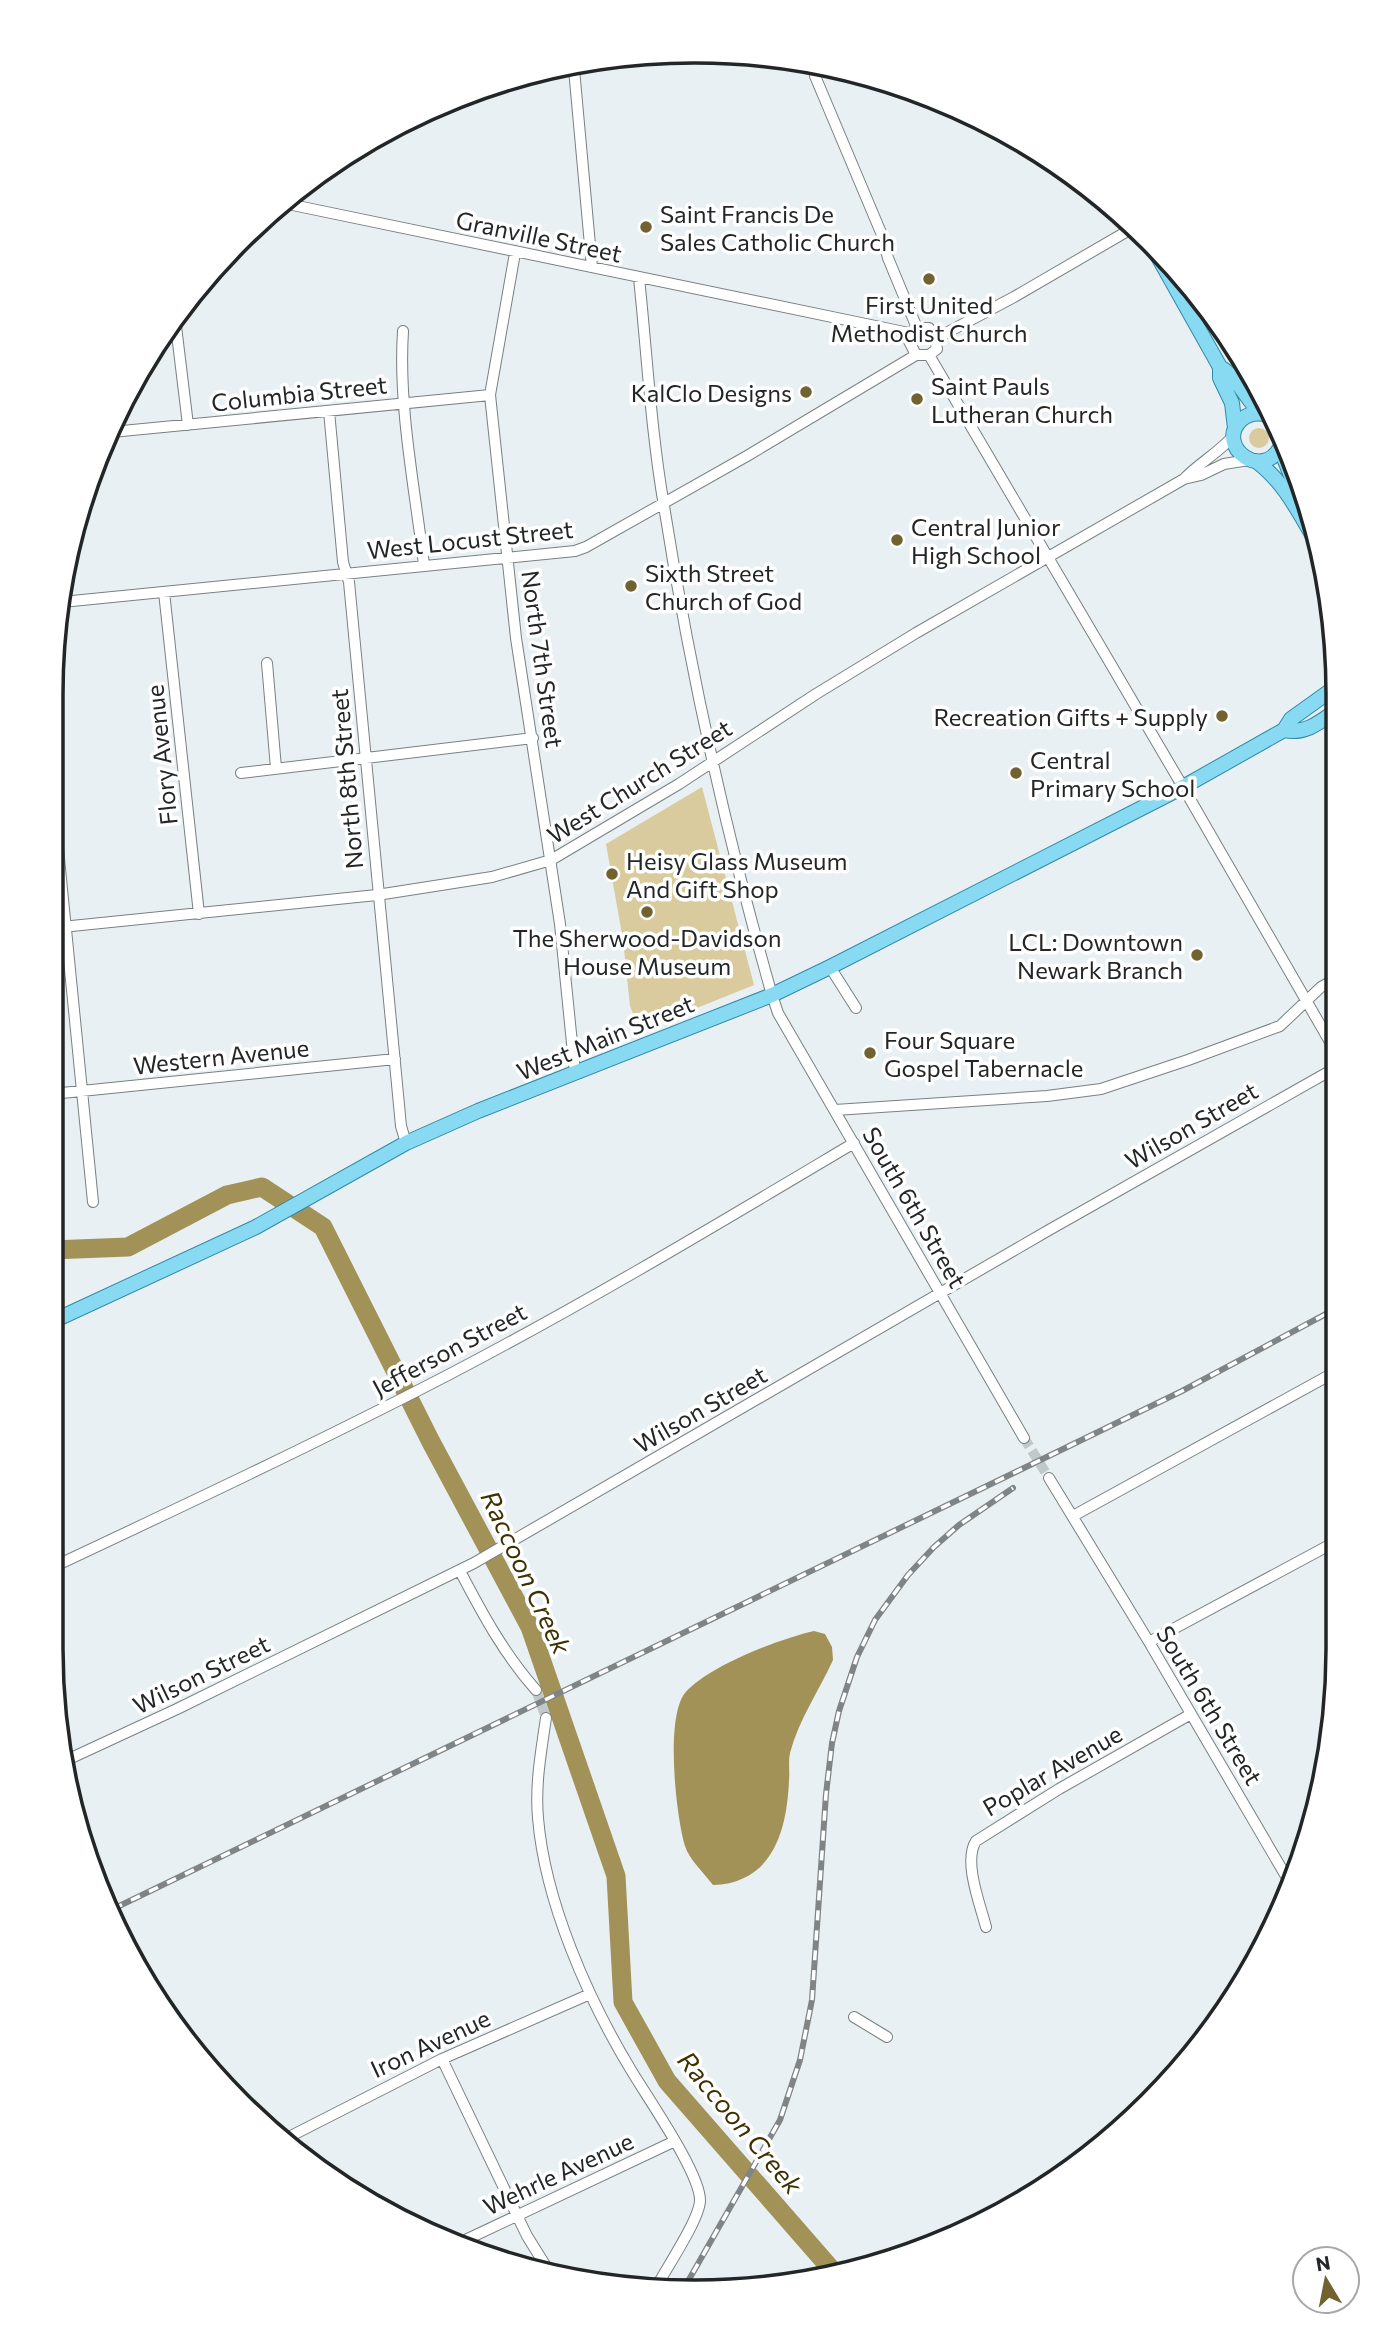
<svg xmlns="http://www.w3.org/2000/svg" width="1389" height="2343" viewBox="0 0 1389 2343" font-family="Commissioner,sans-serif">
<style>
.green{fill:#d9cb9d}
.water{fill:#a39257}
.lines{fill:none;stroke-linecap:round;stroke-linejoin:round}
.river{stroke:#a39257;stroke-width:19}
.minor-tunnel{stroke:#c1c8ca;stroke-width:10;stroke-dasharray:10 5;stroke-linecap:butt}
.minor-casing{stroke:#798082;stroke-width:12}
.major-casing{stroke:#318aa5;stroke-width:16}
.minor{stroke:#fff;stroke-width:10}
.major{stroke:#88d9f2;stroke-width:14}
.rail-casing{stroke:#7f8486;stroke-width:6}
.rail{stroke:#fff;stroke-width:3.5;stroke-dasharray:10;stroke-linecap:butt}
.poi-dot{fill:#716230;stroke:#fff;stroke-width:2.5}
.labels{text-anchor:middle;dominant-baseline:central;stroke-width:7;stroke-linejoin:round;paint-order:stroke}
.poi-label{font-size:24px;fill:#232627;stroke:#fff;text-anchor:start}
.street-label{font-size:24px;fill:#232627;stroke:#fff}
.water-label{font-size:26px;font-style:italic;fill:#3d3000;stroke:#fff}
.rim{fill:none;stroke:#232627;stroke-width:3.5}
</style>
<rect width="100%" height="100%" fill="#e8f0f3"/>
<path class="green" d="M1249 438a10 10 0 1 1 20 0a10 10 0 1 1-20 0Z
M702,787L754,985L640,1031L630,1006L623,940L606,844Z"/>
<path class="water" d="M814,1631L825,1634L832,1647L833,1660C819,1691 799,1719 790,1753C788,1762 790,1771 789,1780C787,1832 772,1883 713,1885C704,1873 689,1859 685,1846C676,1816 665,1718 685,1693C708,1666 779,1639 814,1631Z"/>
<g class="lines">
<path class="river" d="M51,1250L128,1247L227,1195L262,1187L323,1227L431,1442L530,1627L616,1876L623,2002L667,2081L832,2270"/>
<path class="minor-tunnel" d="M1024,1438L1049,1478
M536,1690L546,1718"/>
<g class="minor-casing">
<path id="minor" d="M574,69L592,267
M815,76L882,235L888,258L917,328
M283,203L909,333
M515,253L490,395L516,638L560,924L575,1073
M639,278C647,354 651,431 664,506C690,671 726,834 772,995L778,1013L1024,1438
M175,318L188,425
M917,328H929L935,339L937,349L929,355H916L909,341V333Z
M403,331C398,407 415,489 424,565
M935,339L1014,297L1131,229
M929,355L1183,787L1337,1054
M329,411L343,562L349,582L401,1126L406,1143
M112,432L490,395
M1184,479L1201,475L1224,464L1249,460
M164,592L199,914
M62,602L575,551L586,547L747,456L916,355
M267,663L276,768
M241,773L533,738
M52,788L93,1202
M52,928L377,895L492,877L551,860L679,784L816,694L916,633L1184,479C1199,463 1220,452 1234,435
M830,967L856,1008
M52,1094L395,1059
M835,1110L1047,1096L1101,1089L1188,1060L1280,1026L1321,987L1337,978
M1049,1478L1149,1642L1290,1883
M1073,1516L1337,1371
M51,1568C185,1505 319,1442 450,1374C588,1302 721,1222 854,1143
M460,1571C482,1613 504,1654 536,1690
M1149,1642L1337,1541
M546,1718C541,1752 535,1785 538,1818C545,1902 588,1999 631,2070C647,2097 701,2174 700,2201C699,2220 667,2267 657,2286
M69,1759L177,1709L474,1563L1049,1230L1337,1067
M986,1927C980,1904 963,1861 976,1841L1059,1789L1191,1714
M854,2017L887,2037
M442,2059L527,2236L547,2268
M283,2140L442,2059L590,1994
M459,2243L675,2141"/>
</g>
<g class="major-casing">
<path id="major" d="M1152,246L1220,367C1239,378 1245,399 1261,413
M1220,367V378L1232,403L1235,428
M1267,415C1258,412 1249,413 1241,420C1214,446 1264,484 1282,444
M1280,448L1293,481L1304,499
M1256,461C1286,483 1301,517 1320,548
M1284,730L1291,719L1337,686
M1284,730C1305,735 1320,722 1337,710
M51,1322L256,1227L406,1143L478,1111L772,995L830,967L1183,787L1284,730"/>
</g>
<use href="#minor" class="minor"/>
<use href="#major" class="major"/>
<g class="rail-casing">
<path id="rail" d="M113,1909L1059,1451L1182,1391L1337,1308
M683,2290L780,2120L800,2060L812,2000L826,1794L832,1743L839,1711L857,1657L875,1620L908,1575L934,1547L959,1525L1013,1488"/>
</g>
<use href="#rail" class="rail"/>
</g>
<g class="poi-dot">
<circle cx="646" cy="227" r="7"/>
<circle cx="929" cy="279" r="7"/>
<circle cx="806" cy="392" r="7"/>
<circle cx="917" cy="399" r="7"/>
<circle cx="897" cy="540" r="7"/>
<circle cx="631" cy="586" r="7"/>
<circle cx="1222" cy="716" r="7"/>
<circle cx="1016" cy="773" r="7"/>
<circle cx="612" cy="874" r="7"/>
<circle cx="647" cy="912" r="7"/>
<circle cx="1197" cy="955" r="7"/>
<circle cx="870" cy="1053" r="7"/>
</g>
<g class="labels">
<g class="poi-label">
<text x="660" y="213">Saint Francis De<tspan x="660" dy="28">Sales Catholic Church</tspan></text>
<text x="929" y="304" text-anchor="middle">First United<tspan x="929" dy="28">Methodist Church</tspan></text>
<text x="931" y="385">Saint Pauls<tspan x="931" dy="28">Lutheran Church</tspan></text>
<text x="792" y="392" text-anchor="end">KalClo Designs</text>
<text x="911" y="526">Central Junior<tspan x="911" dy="28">High School</tspan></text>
<text x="645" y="572">Sixth Street<tspan x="645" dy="28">Church of God</tspan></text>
<text x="1208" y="716" text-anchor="end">Recreation Gifts + Supply</text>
<text x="1030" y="759">Central<tspan x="1030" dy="28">Primary School</tspan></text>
<text x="626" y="860">Heisy Glass Museum<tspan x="626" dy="28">And Gift Shop</tspan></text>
<text x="647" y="937" text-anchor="middle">The Sherwood-Davidson<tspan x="647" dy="28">House Museum</tspan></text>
<text x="1183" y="941" text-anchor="end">LCL: Downtown<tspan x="1183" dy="28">Newark Branch</tspan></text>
<text x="884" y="1039">Four Square<tspan x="884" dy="28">Gospel Tabernacle</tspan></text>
</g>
<g class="street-label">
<text transform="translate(539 236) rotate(12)">Granville Street</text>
<text transform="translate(299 393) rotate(-6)">Columbia Street</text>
<text transform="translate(470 539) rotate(-6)">West Locust Street</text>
<text transform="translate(543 659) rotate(82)">North 7th Street</text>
<text transform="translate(161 755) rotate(-96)">Flory Avenue</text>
<text transform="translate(346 779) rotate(-95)">North 8th Street</text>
<text transform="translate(639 781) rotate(-32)">West Church Street</text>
<text transform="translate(605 1037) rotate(-22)">West Main Street</text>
<text transform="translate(221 1056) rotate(-6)">Western Avenue</text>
<text transform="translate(1191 1125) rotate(-30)">Wilson Street</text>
<text transform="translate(915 1207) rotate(60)">South 6th Street</text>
<text transform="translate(449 1349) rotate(-28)">Jefferson Street</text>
<text transform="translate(700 1409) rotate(-30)">Wilson Street</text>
<text transform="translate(201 1674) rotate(-26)">Wilson Street</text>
<text transform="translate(1210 1705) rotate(59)">South 6th Street</text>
<text transform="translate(1052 1770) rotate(-30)">Poplar Avenue</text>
<text transform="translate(430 2043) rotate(-25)">Iron Avenue</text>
<text transform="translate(558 2173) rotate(-25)">Wehrle Avenue</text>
</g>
<g class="water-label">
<text transform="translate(527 1572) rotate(65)">Raccoon Creek</text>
<text transform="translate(741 2122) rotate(50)">Raccoon Creek</text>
</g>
</g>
<path d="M0 0H1389V2343H0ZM694 63H695A631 631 0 0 1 1326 694V1649A631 631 0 0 1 695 2280H694A631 631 0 0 1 63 1649V694A631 631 0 0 1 694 63Z" fill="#fff" fill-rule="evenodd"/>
<path class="rim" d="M694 63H695A631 631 0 0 1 1326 694V1649A631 631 0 0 1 695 2280H694A631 631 0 0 1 63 1649V694A631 631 0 0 1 694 63Z"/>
<g transform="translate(1326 2280) rotate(350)"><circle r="33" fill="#ffffff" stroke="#a7a8a9" stroke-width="2"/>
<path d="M0-5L12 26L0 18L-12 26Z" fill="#716230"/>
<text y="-10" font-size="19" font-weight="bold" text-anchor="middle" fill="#232627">N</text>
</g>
</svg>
